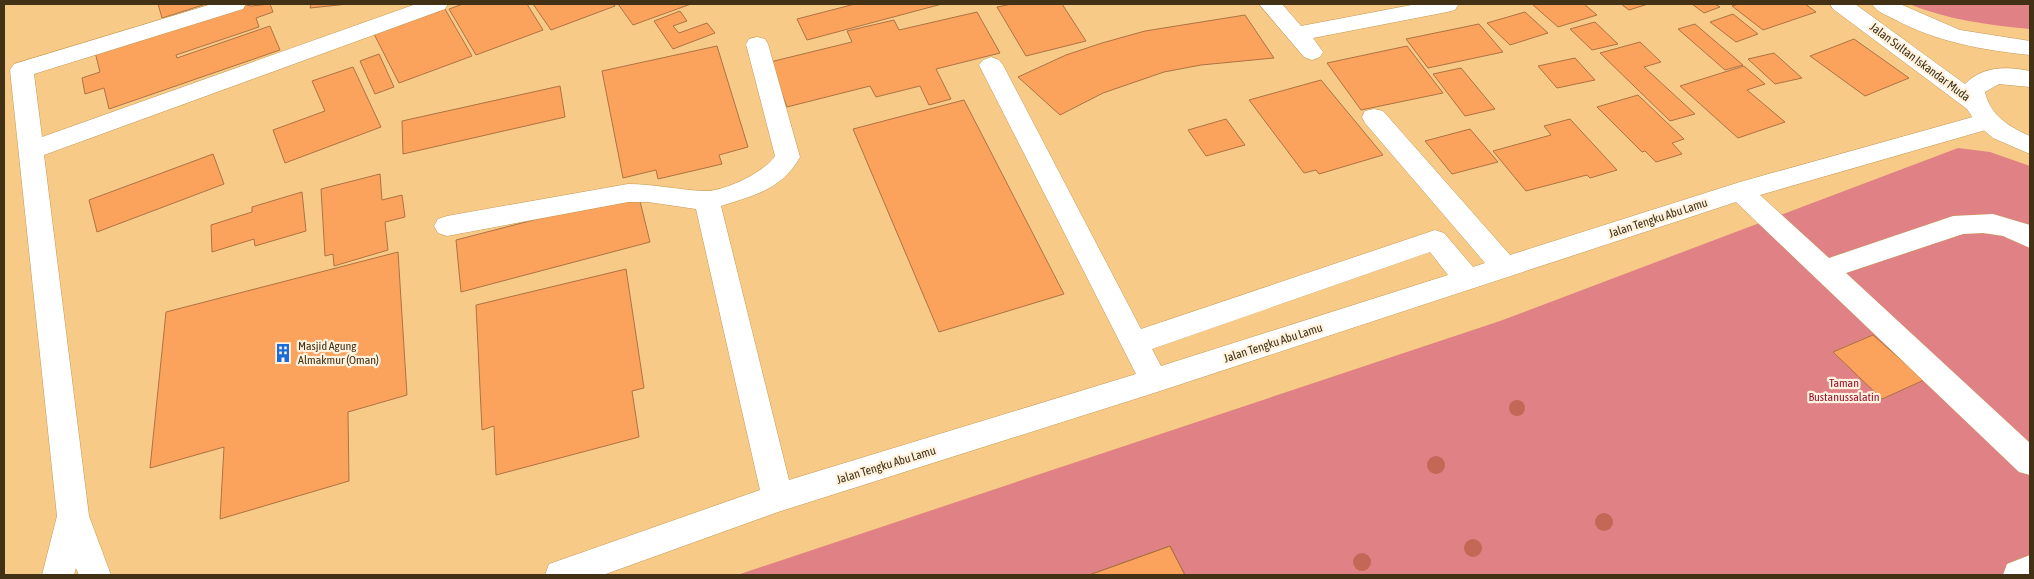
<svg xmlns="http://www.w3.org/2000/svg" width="2034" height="579" viewBox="0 0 2034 579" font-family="'Asap Condensed',sans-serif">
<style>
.green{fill:#e08185}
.building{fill:#fba35d;stroke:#ae7243}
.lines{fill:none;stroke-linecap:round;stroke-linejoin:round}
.minor-casing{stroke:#c39957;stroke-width:1}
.highway-casing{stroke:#c39957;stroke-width:1}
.minor{fill:#fff;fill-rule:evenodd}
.highway{fill:#fff;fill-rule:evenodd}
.tree{fill:#c46757}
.labels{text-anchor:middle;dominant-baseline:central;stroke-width:4.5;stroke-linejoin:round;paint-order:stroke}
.street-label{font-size:12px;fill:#423115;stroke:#fff2de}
.poi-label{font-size:12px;fill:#423115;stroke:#fff2de;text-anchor:start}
.park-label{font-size:12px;fill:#9a1530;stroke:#fff2de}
</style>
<rect width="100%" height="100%" fill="#f7cb87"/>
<path class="green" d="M1909,4H2030V29C1989,25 1948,20 1909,4Z
M1958,148L1990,152L2030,166V562L2003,575H737L1500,321Z"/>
<path class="building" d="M158,4H206L162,18Z
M243,4L251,6L270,4L273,12L256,18L259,27L176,55L177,58L270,26L280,50L109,109L104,88L85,94L82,78L100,72L95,52Z
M311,4H348L310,8Z
M463,4H527L543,30L476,55L449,9Z
M533,4H614L615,6L551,30Z
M618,4H691L633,25Z
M855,4H942L807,40L797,19Z
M1012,4H1062L1086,41L1026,56L997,7Z
M1532,4H1584L1597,15L1558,27Z
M1621,4H1648L1629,10Z
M1692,4H1715L1720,7L1704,13Z
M1739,4H1805L1816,12L1763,30L1732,6Z
M445,9L472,56L399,83L374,34Z
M680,11L687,21L673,26L679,33L707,23L715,33L673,49L654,21Z
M977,12L1000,53L936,69L951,99L929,105L920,86L876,97L870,86L787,107L770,62L852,42L847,31L894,20L899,30Z
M1525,12L1548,33L1510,45L1487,23Z
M1733,14L1758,34L1736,42L1710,22Z
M1245,15L1274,58L1201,65L1164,72L1103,93L1060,115L1018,77L1066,55L1102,43L1145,31Z
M1595,22L1618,44L1592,50L1570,29Z
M1479,24L1503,52L1428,68L1406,39Z
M1695,24L1743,65L1725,70L1678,29Z
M1854,39L1909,78L1865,96L1810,56Z
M1640,42L1661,62L1644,67L1695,114L1670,121L1600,53Z
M717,46L748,147L719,155L722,164L658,179L656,170L623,178L602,71Z
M1407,46L1443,93L1361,110L1327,63Z
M1774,53L1802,78L1775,84L1748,59Z
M379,54L394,87L375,94L360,61Z
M1575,58L1595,80L1557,88L1538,66Z
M1744,66L1765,84L1747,90L1785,122L1738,138L1680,86Z
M353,67L381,127L285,163L273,130L325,111L312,81Z
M1461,68L1495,109L1465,116L1433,74Z
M1321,80L1383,155L1319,174L1316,170L1304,173L1249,100Z
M560,86L565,117L403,154L402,121Z
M1638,95L1684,139L1672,143L1682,154L1656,162L1645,151L1642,152L1597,107Z
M964,100L1064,294L939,332L853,129Z
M1226,119L1245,145L1206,156L1188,130Z
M1570,119L1617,170L1590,178L1587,175L1526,191L1493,151L1551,135L1544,126Z
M1470,129L1498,162L1452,174L1425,141Z
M213,154L224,184L97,232L89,200Z
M380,174L382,200L402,195L405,217L385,222L388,250L334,266L333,254L325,256L321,189Z
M302,192L306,231L255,246L254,239L212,252L211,225L252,212V207Z
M638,193L650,242L461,292L456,240Z
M398,252L407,395L348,412L349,481L220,519L224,447L150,468L166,312Z
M626,269L644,388L632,391L639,437L496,475L494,426L482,430L476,305Z
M1873,335L1924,380L1882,399L1833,352Z
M1170,546L1185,575H1089Z
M1170,546L1185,575H1089Z"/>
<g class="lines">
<g class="minor-casing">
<path id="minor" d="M212,4H246L243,9L34,74L42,137L416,4H448L445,9L44,155L89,516L111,575H79L76,568L74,575H42L57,516L10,70L14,64Z
M1259,4H1282L1301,26L1417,4L1458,5L1455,10L1447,12L1313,38L1323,52L1320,57L1312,60L1304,57Z
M757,37L765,39L768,44L800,157C781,190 755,195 721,206L789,480L1136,374L979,65L983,60L991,57L999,60L1003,65L1141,329L1435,230L1444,233L1473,267L1485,263L1365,123L1362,117L1365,111L1374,109L1383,111L1510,255L1740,182L1987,113L1996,115L1999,121L1996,127L1760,195L1829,258L1953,216L1993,214L2030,225V248L2003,236L1983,233L1963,234L1846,273L2030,443V475L2019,472L1736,202L1154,393L778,512L603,575H545L549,564L760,490L696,209L648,202H628L447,236L438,233L434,226L438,219L447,216L628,184C654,184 679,190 704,191C723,192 765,172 775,156L746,44L749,39ZM1430,252L1448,275L1161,366L1152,349Z
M2030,555V575H2003L2007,564Z"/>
</g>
<g class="highway-casing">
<path id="highway" d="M1830,4H1855L1965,84C1982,66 2007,66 2030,71V87L1999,84L1985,92C1990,115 2009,127 2030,136V154L1993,138L1977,124L1967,109L1833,9Z
M1872,4H1900L1960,30L2030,41V55C1982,50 1937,42 1894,19C1886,15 1877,12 1872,4Z"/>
</g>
<use href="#minor" class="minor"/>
<use href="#highway" class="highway"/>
</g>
<g class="tree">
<circle cx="1517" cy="408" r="8"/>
<circle cx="1436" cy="465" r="9"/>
<circle cx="1604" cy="522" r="9"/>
<circle cx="1473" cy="548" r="9"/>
<circle cx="1362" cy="562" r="9"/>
</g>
<defs>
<g id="building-bare" transform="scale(1.5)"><path d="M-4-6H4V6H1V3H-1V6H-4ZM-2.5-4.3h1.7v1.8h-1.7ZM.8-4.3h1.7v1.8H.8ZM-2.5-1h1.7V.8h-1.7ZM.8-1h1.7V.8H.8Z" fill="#1b6cd7" stroke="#fff2de" stroke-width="2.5" paint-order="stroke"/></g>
</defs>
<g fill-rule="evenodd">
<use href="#building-bare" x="283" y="353"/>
</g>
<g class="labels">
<g class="street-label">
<text transform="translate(1920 62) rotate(37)">Jalan Sultan Iskandar Muda</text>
<text transform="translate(1658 218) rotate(-18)">Jalan Tengku Abu Lamu</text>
<text transform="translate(1273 343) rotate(-18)">Jalan Tengku Abu Lamu</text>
<text transform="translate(886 465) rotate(-17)">Jalan Tengku Abu Lamu</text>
</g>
<g class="poi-label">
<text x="298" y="346">Masjid Agung<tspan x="298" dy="14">Almakmur (Oman)</tspan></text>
</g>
<g class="park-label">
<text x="1844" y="383">Taman<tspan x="1844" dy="14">Bustanussalatin</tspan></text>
</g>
</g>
<rect width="2034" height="579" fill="none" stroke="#423115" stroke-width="10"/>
</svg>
